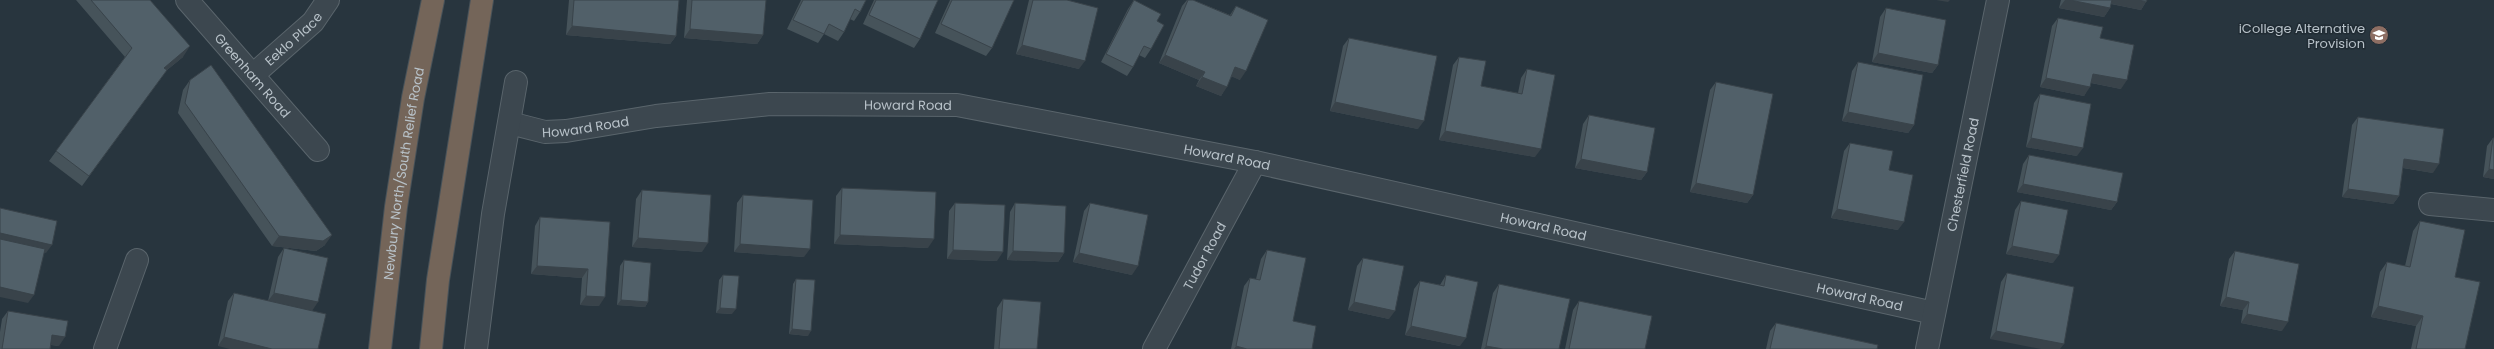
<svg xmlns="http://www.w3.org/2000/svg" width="2494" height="349" viewBox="0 0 2494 349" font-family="Poppins,sans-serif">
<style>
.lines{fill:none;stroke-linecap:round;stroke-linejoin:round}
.minor-casing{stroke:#5a656c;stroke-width:24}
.highway-casing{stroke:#475259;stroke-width:24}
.minor{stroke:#3c474f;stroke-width:22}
.highway{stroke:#746559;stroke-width:22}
.wall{fill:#46535a}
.shaded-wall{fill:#39434a}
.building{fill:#516069;stroke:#39434a}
.labels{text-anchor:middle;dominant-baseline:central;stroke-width:3;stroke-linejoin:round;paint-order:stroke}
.poi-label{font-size:13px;fill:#b8c2c9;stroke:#212c34;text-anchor:end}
.street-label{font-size:13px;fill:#b8c2c9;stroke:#212c34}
</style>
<rect width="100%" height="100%" fill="#28353e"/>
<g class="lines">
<g class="minor-casing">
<g id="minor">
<path id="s1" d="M187,0L318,150"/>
<path id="s2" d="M254,74L313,22L328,0"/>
<path id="s3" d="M510,123L545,132L566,131L656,116L770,104L957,105L1255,162L1934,313"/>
<path d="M2430,204L2494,210"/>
<path d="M105,349L137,260"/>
<path d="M476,349L493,214L516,82"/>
<path id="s4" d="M1154,349L1255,162"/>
<path id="s5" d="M1927,349L1998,0"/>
</g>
</g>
<g class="highway-casing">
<g id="highway">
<path id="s6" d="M380,349L396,207L413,98L433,0"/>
<path d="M431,349L438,280L482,0"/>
</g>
</g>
<use href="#minor" class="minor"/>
<use href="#highway" class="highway"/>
</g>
<path class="wall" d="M76,0H150L183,57L167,70L82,186L49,161L125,57Z
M569,0H679L676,36L670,44L566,35Z
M687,0H766L763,35L757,44L684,38Z
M801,0H866L860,12L854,21L850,19L844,32L838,41L824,34L818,43L787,29Z
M874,0H938L920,39L914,48L863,24Z
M950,0H1014L992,48L986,56L935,33Z
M1029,0H1067L1079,69L1016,54Z
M1134,0L1157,21L1151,49L1145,58L1139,55L1133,67L1127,76L1101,62L1128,9Z
M1187,0H1193L1230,15L1236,6L1240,80L1232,76L1221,96L1196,86L1199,80L1159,63L1182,6Z
M2061,0H2147L2141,10L2111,4L2110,8L2104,17L2059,8Z
M1886,8L1938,65L1932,73L1872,62L1880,17Z
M2058,18L2100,38L2121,89L2091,83L2084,96L2040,87L2052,26Z
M1349,38L1418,129L1330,111L1343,46Z
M1459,57L1481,86L1518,93L1521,78L1527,69L1535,157L1439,140L1453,65Z
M1858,62L1914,125L1908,133L1842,121L1852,71Z
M190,80L325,245L316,251L272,246L178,113L183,90Z
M1716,82L1753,195L1747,203L1690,192L1710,90Z
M2040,94L2077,156L2026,147L2034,103Z
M1589,115L1647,172L1641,180L1575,168L1583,124Z
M2358,117L2433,173L2403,168L2399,196L2393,204L2342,197L2352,125Z
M2493,138H2494V179L2483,177L2487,146Z
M1850,143L1889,170L1898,230L1831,218L1844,151Z
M2029,155L2117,202L2111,210L2017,192L2023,164Z
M842,188L928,248L834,244L836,196Z
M642,190L702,252L632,247L636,199Z
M743,195L804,257L734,252L737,203Z
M2021,201L2053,263L2006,254L2015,210Z
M955,203L997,261L947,259L949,211Z
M1015,203L1064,253L1058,262L1007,260L1010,212Z
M1090,203L1132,275L1073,262L1084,211Z
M540,217L610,222L599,306L580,305L582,278L531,274L535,226Z
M2420,221L2455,277L2465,349H2411L2416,326L2371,317L2380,272L2387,262L2405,266L2413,231Z
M284,248L312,311L218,346L228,301L234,293L268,301L278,257Z
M1267,250L1293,321L1312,349H1231L1244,286L1250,278L1256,279L1261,259Z
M2235,251L2282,331L2241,323L2243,310L2220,306L2229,259Z
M1363,258L1389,319L1348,310L1357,266Z
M624,260L648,302L645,307L617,305L620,266Z
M2007,273L2074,287L1990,339L2001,282Z
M723,275L732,314L716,313L719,280Z
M1446,275L1460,346L1405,335L1414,289L1420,281L1440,285Z
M796,279L808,336L789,334L793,284Z
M1499,284L1559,349H1481L1493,293Z
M1003,299L1037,349H994L997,308Z
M1579,301L1645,349H1565L1573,310Z
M8,311L59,346L51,345L50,349H0V332L2,319Z
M1776,323L1877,349H1766L1770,331Z"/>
<path class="shaded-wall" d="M1936,0H1950L1948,2Z
M2065,0H2070L2110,8L2104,17L2059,8Z
M2109,0H2139L2146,2L2141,10L2107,3Z
M572,26L676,36L670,44L566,35Z
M690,29L763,35L757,44L684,38Z
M1022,45L1085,61L1079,69L1016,54Z
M190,46L183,57L157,78L164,68Z
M1878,53L1938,65L1932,73L1872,62Z
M1165,55L1205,72L1199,80L1159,63Z
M1235,67L1246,71L1240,80L1230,76Z
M2093,74L2127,80L2121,89L2087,82Z
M1202,77L1227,87L1221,96L1196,86Z
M2046,78L2090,87L2084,96L2040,87Z
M1335,102L1424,121L1418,129L1330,111Z
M1848,112L1914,125L1908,133L1842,121Z
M1445,131L1541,149L1535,157L1439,140Z
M2031,138L2083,148L2077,156L2026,147Z
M1581,159L1647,172L1641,180L1575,168Z
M2404,159L2439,164L2433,173L2398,167Z
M2489,169L2494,170V179L2483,177Z
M1696,183L1753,195L1747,203L1690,192Z
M2023,184L2117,202L2111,210L2017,192Z
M2348,189L2399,196L2393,204L2342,197Z
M1837,209L1904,222L1898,230L1831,218Z
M0,233L52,245L46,253L0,243Z
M332,235L325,245L316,251L272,246L279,236Z
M840,235L934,239L928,248L834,244Z
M638,238L708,243L702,252L632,247Z
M740,244L810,249L804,257L734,252Z
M2012,246L2059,255L2053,263L2006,254Z
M953,250L1003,252L997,261L947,259Z
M1013,251L1064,253L1058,262L1007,260Z
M1079,253L1138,266L1132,275L1073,262Z
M537,266L588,269L582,278L531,274Z
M0,287L34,295L28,303L0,297Z
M274,293L318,302L312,311L268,301Z
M586,296L605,297L599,306L580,305Z
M2226,297L2249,302L2243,310L2220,306Z
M621,300L648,302L645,307L617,305Z
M1354,302L1395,311L1389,319L1348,310Z
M2378,306L2423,316L2416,326L2371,317Z
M720,308L736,309L732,314L716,313Z
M2247,314L2288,322L2282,331L2241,323Z
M1411,326L1466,338L1460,346L1405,335Z
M792,329L811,331L808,336L789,334Z
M1996,331L2064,344L2060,349H2041L1990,339Z
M52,335L65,337L59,346L46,344Z
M224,337L272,349H230L218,346Z
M1236,346L1247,349H1234Z
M1486,346L1503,349H1484Z"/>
<path class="building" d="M91,0H150L190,46L164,68L167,70L89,176L56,151L132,48Z
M574,0H679L676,36L572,26Z
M692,0H766L763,35L690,29Z
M803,0H866L860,12L855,9L844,32L829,24L824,34L793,20Z
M876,0H938L920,39L869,15Z
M952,0H1014L992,48L941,24Z
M1033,0H1067L1098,8L1085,61L1022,45Z
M1134,0L1161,14L1157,21L1164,25L1151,49L1144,46L1133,67L1106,54Z
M1188,0H1193L1231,16L1236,6L1268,20L1246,71L1235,67L1227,87L1202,77L1205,72L1165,55Z
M2070,0H2112L2110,8Z
M2139,0H2147L2146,2Z
M1886,8L1946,20L1938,65L1878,53Z
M2058,18L2103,27L2100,38L2134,45L2127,80L2093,74L2090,87L2046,78Z
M1349,38L1437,56L1424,121L1335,102Z
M1459,57L1486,61L1481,86L1522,94L1527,69L1555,75L1541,149L1445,131Z
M1858,62L1923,75L1914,125L1848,112Z
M211,65L332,235L323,241L279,236L185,103L190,80Z
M1716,82L1773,94L1753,195L1696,183Z
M2040,94L2091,104L2083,148L2031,138Z
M1589,115L1655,128L1647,172L1581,159Z
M2358,117L2444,129L2439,164L2404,159L2399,196L2348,189Z
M2493,138H2494V170L2489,169Z
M1850,143L1893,151L1889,170L1913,175L1904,222L1837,209Z
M2029,155L2123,173L2117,202L2023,184Z
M842,188L936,192L934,239L840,235Z
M642,190L711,195L708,243L638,238Z
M743,195L813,200L810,249L740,244Z
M2021,201L2068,210L2059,255L2012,246Z
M955,203L1005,205L1003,252L953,250Z
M1015,203L1066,206L1064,253L1013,251Z
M1090,203L1148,215L1138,266L1079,253Z
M0,208L57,221L52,245L0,233Z
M540,217L610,222L605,297L586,296L588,269L537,266Z
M2420,221L2465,230L2455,277L2480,282L2465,349H2416L2423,316L2378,306L2387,262L2410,267Z
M0,239L45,249L34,295L0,287Z
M284,248L328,258L318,302L274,293Z
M1267,250L1306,258L1293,321L1316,326L1312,349H1247L1236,346L1250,278L1260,280Z
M2235,251L2299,264L2288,322L2247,314L2249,302L2226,297Z
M1363,258L1404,266L1395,311L1354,302Z
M624,260L651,263L648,302L621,300Z
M2007,273L2074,287L2064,344L1996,331Z
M723,275L739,276L736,309L720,308Z
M1446,275L1478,282L1466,338L1411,326L1420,281L1444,286Z
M796,279L815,280L811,331L792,329Z
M1499,284L1570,299L1559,349H1503L1486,346Z
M234,293L326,314L318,349H272L224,337Z
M1003,299L1041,302L1037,349H999Z
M1579,301L1652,316L1645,349H1569Z
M8,311L68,321L65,337L52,335L50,349H2Z
M1776,323L1878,345L1877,349H1770Z"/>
<defs>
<g id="school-disc" transform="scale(1)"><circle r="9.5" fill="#8d6e63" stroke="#212c34"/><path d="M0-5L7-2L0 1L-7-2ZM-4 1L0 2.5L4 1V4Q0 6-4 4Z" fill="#fff"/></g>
</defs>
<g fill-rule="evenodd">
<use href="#school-disc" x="2379" y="35"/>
</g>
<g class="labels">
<g class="poi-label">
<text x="2365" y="28">iCollege Alternative<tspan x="2365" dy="15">Provision</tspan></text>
</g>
<g class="street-label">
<text stroke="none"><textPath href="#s2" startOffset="53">Eeklo Place</textPath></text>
<text stroke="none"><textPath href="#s1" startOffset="100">Greenham Road</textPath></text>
<text stroke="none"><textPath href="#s3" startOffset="401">Howard Road</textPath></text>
<text stroke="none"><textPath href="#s3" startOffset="77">Howard Road</textPath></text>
<text stroke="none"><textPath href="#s3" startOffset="725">Howard Road</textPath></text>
<text stroke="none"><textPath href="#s6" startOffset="177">Newbury North/South Relief Road</textPath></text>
<text stroke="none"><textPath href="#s5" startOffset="178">Chesterfield Road</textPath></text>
<text stroke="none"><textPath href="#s3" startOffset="1049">Howard Road</textPath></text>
<text stroke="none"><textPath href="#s4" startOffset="106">Tudor Road</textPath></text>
<text stroke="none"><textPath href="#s3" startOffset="1373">Howard Road</textPath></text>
</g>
</g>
</svg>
